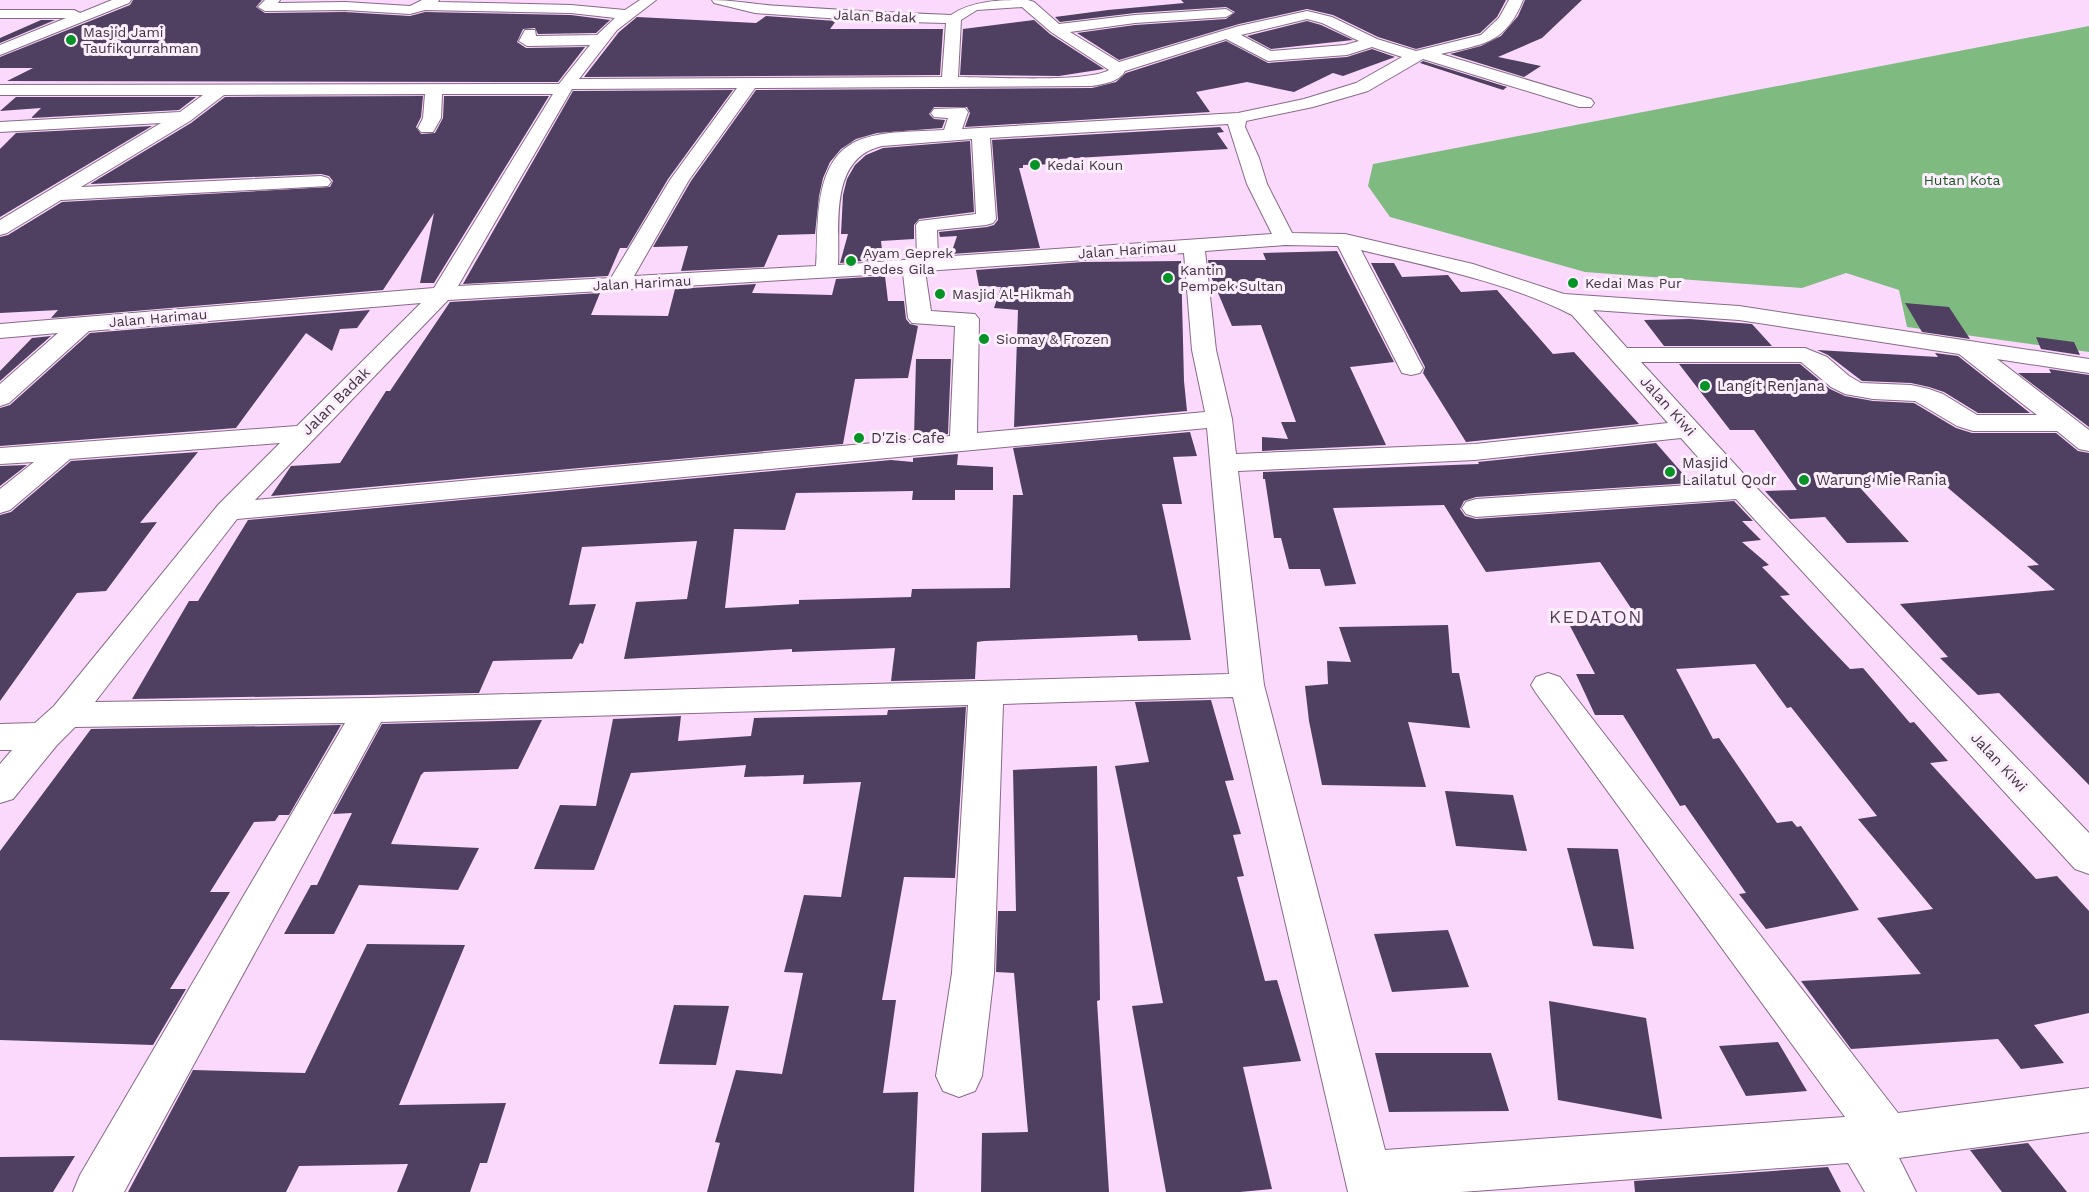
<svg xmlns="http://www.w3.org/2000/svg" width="2089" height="1192" viewBox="0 0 2089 1192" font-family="'Work Sans',sans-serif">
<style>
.forest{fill:#7fbb80}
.building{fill:#4f4062}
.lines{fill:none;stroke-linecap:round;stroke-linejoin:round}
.street-casing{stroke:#886a89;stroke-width:2}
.street{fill:#fff;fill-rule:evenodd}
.poi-dot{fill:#079326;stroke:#fceefc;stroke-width:2}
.labels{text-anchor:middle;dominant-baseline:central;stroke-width:6;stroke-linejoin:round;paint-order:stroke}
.far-street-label{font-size:14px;fill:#423542;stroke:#fceefc}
.far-poi-label{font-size:14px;fill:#423542;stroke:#fceefc;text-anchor:start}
.far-park-label{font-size:14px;fill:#1a5820;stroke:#fceefc}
.poi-label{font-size:15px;fill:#423542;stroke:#fceefc;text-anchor:start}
.street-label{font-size:15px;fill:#423542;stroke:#fceefc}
.quarter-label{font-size:18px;letter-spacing:1.5px;fill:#5a3e5b;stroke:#fceefc}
</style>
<rect width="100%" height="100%" fill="#fbd9fc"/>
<path class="forest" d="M2089,26V352L1907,327L1899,290L1846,273L1802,288L1585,272L1390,217L1368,186L1373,164Z"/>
<path class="building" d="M133,0H262L256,7L265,13L345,12L410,16L425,12L571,15L610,20L596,33L538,34L535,28L523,29L517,42L526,48L585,47L558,82L7,81L33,68H0V57L130,5Z
M1181,0H1506L1497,17L1480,33L1416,49L1378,37L1333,15L1307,9L1239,24L1119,60L1077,33L1135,25L1226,19L1235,12L1226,7L1135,13L1060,22L1055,17L1108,10L1184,3Z
M1525,0H1582L1542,38L1498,57L1541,66L1524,77L1450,54L1481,46L1501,36L1518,16Z
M766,16L836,21L830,29H943L940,75L584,77L619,32L637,17L756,23Z
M41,20H55L0,43V38Z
M1034,20L1050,34L1104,69L1059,76L960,75L963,29Z
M1307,21L1321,25L1353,40L1271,49L1247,36Z
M1226,41L1268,63L1347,57L1372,49L1395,57L1343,76L1333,73L1294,92L1247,82L1196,92L1210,112L965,127L970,113L967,107H934L929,114L934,119L945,120L942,128L877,133L856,139L841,149L830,162L823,178L819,196L815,234L778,235L764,267L681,271L688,246L653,247L691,181L756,90L1092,88L1116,82L1126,73Z
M1423,61L1507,87L1503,90L1420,63Z
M733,90L668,179L627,248H620L608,276L463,284L573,91Z
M423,96L421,117L416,127L421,134L435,133L443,118L444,96H549L434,283H420L434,213L383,290L51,318L58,310L0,313V237L8,235L62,202L330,187L333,181L329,176L321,174L90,184L191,123L225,97Z
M16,97H196L179,110L31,118L41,108L0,111Z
M152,126L0,217V149L16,133Z
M1220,127L1224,132L1217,133L1228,149L1059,159L1061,164L1023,165V168H1019L1040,248L951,254L957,236L940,237L939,232L987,227L994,225L998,220L992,140Z
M970,141L974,212L919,219L914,225V239L881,241L883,259L840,263L848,234H841L843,195L847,179L855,165L866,155L883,148Z
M1337,251L1394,362L1350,367L1386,445L1262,451V437L1288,439L1281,422H1296L1261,325L1232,326L1210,274L1208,260H1266L1263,253Z
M1181,261L1184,381L1187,411L1014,427L1018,310L994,308L1001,287L979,286L976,270L1083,262Z
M1371,263H1394L1402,277L1448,275L1461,292L1497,290L1553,354L1574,352L1639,424L1466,442L1423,373L1425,367Z
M885,276L888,301H904L906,319L910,324L918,326L908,378L855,379L843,444L271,496L291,466L340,463L386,391H390L450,302L600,293L591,315L668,316L675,289L756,284L752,293L832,295L836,279Z
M1905,303L1949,307L1970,339L1922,332Z
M370,310L357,328L340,329L332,351L306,333L236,428L0,446V408L10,405L90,333Z
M1690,319L1752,324L1772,346H1664L1644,320Z
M51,336L0,381V371L32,338Z
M2036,337L2074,342L2080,355L2041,349Z
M1817,350L1938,357L1935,353L1958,356L2030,413H1978L1944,392L1929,387L1911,383L1862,381L1828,355Z
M916,359H951L948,434L914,437Z
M1679,364H1800L1830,389L1845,396L1873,401L1914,403L1956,428L1972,433H2056L2078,451L2089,453V785L1999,693L1978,695L1940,658L1948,657L1900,604L2055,590L2027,566L2039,565L1941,482H1855L1909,542L1847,543L1825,517L1790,519L1765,491L1797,490L1754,430H1730Z
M2049,369L2089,375V427L2018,373H2051Z
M1190,432L1197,456L1173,457L1182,504H1162L1191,640L1138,641L1137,635L984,641L977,642L975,679L891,681L895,648L792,652V649L624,659L636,602L687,599L697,541L582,547L569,605L596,604L583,644L580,643L572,659L493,661L479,693L132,699L189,601H198L248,520L891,460L913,462V458L958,454L957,465L993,467V490H955V500H912L913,491L796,493L785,530L734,529L725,608L799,604V600L911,597L912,589L1010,588L1013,495H1023L1013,448Z
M1656,443L1691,483L1476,497L1464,501L1460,509L1465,516L1476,519L1734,501L1753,521H1742L1761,540L1742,542L1769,565L1762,567L1790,595L1780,596L1850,669L1863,668L1910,723L1914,722L1948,761L1930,763L2036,879L2057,876L2089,911V1013L2034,1025L2064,1063L2021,1069L1998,1039L1851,1049L1801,981L1921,974L1877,918L1933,909L1858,819L1877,816L1791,707L1787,708L1755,664L1676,669L1713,739L1719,738L1777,823L1792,821L1797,827L1801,826L1859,910L1766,929L1739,894L1746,893L1685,805L1680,806L1623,715H1595L1576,674H1595L1569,624L1641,623L1600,562L1486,572L1444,505L1333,508L1356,584L1325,586L1320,569H1289L1281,538H1274L1265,479H1263V472L1479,464L1478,462Z
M198,452L140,523L157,522L106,591L77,593L0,701V515L11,512L71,461Z
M27,465L0,486V466Z
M1448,625L1452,673H1459L1470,728L1408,722L1426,787L1322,785L1309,721L1305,686L1328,684L1327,661L1351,662L1339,627Z
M1211,700L1234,780L1225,781L1241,834L1233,835L1244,876L1237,877L1265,981L1277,980L1301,1061L1243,1067L1272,1189L1240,1192H1166L1132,1006L1163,1003L1115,766L1149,762L1135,702Z
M966,707L955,878L904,877L882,1000H896L883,1093L918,1092L914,1192H707L720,1143L715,1142L736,1070L782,1074L803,973L784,972L804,895L841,897L861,782L803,784L804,775L744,777L746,765L631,773L594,870L534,869L560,805L596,806L613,719L681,716L678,741L751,736L754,718L887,715L888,710Z
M542,720L518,769L424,772L421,775L391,844L479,848L458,890L359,885L334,934H284L311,885H317L352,813L333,814L382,724Z
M341,725L289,815H279L275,821L254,822L210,892H230L170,989H186L153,1045L0,1040V851L91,729Z
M1097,766L1100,1000L1097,1001L1109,1192H981L982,1133L1028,1132L1014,973L996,972L998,911H1016L1013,770Z
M1445,791L1513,795L1527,851L1456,846Z
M1567,848L1618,849L1634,949L1593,946Z
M1448,930L1469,987L1392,992L1374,934Z
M367,944L465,945L399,1105L506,1103L487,1163H480L470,1192H397L408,1164L299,1166L286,1192H128L193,1070L305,1073Z
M1549,1001L1646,1018L1662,1119L1558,1100Z
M674,1005L729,1006L716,1065L659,1064Z
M1778,1042L1807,1091L1746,1096L1719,1046Z
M1375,1053H1491L1509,1111L1389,1112Z
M2028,1143L2067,1192H2002L1970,1150Z
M75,1156L53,1192H0V1157Z
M1828,1167L1841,1192H1635L1634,1181Z"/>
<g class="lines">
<g class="street-casing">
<path id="street" d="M112,0H131L129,3L0,55V45L66,18H0V10H74L80,13Z
M265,0H280L278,3L345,2L410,6L422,0H439L438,2L571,5L625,10L640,0H656L617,30L579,79L942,77L946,23L870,21L755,13L714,3L712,0C735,0 757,5 780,6C837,10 894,13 951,15C973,0 1001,0 1028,0L1034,2L1059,24L1135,15L1226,9L1233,13L1226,17L1135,23L1070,32L1119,62L1239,26L1307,11L1332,17L1377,39L1416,51L1481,35L1499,18L1509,0H1523C1505,45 1482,44 1441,54L1591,99L1594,103L1591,107H1579L1423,59L1368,91L1313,107L1246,121L1245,127L1259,158L1267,184L1292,233L1345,234L1473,264L1564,294L1739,306L2089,359V373L1997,359L2089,430V451L2079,449L2057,431H1973L1957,426L1915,401L1873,399L1845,394L1831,387L1801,362H1641L1753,484L2089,833V874L2075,869L1736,499L1476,517L1466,514L1462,508L1466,502L1476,499L1721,483L1681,438L1475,460L1238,471L1264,685L1385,1150L1845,1117L1536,693L1531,685L1536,677L1548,673L1560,677L1898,1113L2089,1088V1132L1899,1158L1916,1192H1865L1848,1163L1461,1192H1348L1233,697L1003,704L994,973L982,1076L975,1091L959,1097L943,1091L936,1076L952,973L968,705L381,722L124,1192H73L80,1175L345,723L75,727L57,745L13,799L0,803V764L12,750H0V724L35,723L54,706L218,505L280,443L70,459L10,510L0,513V489L34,462L0,464V448L297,426L421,303L89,331L9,403L0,406V384L58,333L0,338V324L434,288L553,94H442L441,118L433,132H421L418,128L423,118L425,94L224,95L190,121L81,187L321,176L328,178L331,182L328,186L61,200L7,233L0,235V220L161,123L0,132V122L180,112L203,95H0V85L559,84L590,45L527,46L519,41L525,30H535L536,36L597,35L615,18L571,13L425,10L410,14L345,10L265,11L258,7ZM1022,7L1051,32L1109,70C1086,83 990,77 958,77L961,20L977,10ZM1307,19L1322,23L1359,41L1345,45L1271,51L1241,35ZM1226,39L1268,61L1347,55L1372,47L1402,57L1356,83L1304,99L1238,113L962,129L968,112L965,108L934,109L931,113L934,117L948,118L944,130C917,132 882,130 857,141C812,161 819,226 816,266L634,276L689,180L755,88L1092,86C1104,84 1119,82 1125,71ZM737,88L670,180L611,278L458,286L572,89ZM1228,124L1247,184L1272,234L938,257L937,230L986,225L993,223L996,219L990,138ZM972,139L976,214L919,221L916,225L917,259L838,265C840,223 829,158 882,146ZM1285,245L1338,246L1402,373L1411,375L1420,373L1423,368L1361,250C1431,267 1507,282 1572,315L1668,423L1475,444L1236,454L1232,419L1216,350L1205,251ZM1184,253L1192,350L1205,412L977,433L979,319L975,314L931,311L925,271ZM903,273L908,318L912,323L955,326L950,436L255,500L448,300ZM1593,310L1739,320L1959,354L2037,415H1977L1943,394L1929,389L1911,385L1861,383L1849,376L1827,357L1805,348H1627ZM1207,428L1229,674L370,698L95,702L237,519Z"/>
</g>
<use href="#street" class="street"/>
</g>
<g class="poi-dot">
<circle cx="71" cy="40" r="6"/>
<circle cx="1035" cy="165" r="6"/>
<circle cx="851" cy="261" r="6"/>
<circle cx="1168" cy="278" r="6"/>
<circle cx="1573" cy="283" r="6"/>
<circle cx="940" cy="294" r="6"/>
<circle cx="984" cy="339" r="6"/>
<circle cx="1705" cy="386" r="6"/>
<circle cx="859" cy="438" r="6"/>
<circle cx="1670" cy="472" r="6"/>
<circle cx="1804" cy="480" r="6"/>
</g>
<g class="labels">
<g class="far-street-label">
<text transform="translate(875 16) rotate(2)">Jalan Badak</text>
<text transform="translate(1127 250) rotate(-4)">Jalan Harimau</text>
<text transform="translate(642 283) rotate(-3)">Jalan Harimau</text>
<text transform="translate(158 318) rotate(-5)">Jalan Harimau</text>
</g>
<g class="far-poi-label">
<text x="83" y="32">Masjid Jami<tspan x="83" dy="16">Taufikqurrahman</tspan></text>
<text x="1047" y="165">Kedai Koun</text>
<text x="863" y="253">Ayam Geprek<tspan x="863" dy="16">Pedes Gila</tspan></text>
<text x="1180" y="270">Kantin<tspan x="1180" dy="16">Pempek Sultan</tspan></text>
<text x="1585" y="283">Kedai Mas Pur</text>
<text x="952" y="294">Masjid Al-Hikmah</text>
<text x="996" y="339">Siomay &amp; Frozen</text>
</g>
<g class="far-park-label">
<text x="1962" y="180">Hutan Kota</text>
</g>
<g class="poi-label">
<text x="1717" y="386">Langit Renjana</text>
<text x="871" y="438">D'Zis Cafe</text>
<text x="1682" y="463">Masjid<tspan x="1682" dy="17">Lailatul Qodr</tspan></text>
<text x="1816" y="480">Warung Mie Rania</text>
</g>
<g class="street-label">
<text transform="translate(336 401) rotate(-45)">Jalan Badak</text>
<text transform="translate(1668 406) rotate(48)">Jalan Kiwi</text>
<text transform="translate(1999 762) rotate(47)">Jalan Kiwi</text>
</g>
<g class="quarter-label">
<text x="1596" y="616">KEDATON</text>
</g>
</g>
</svg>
